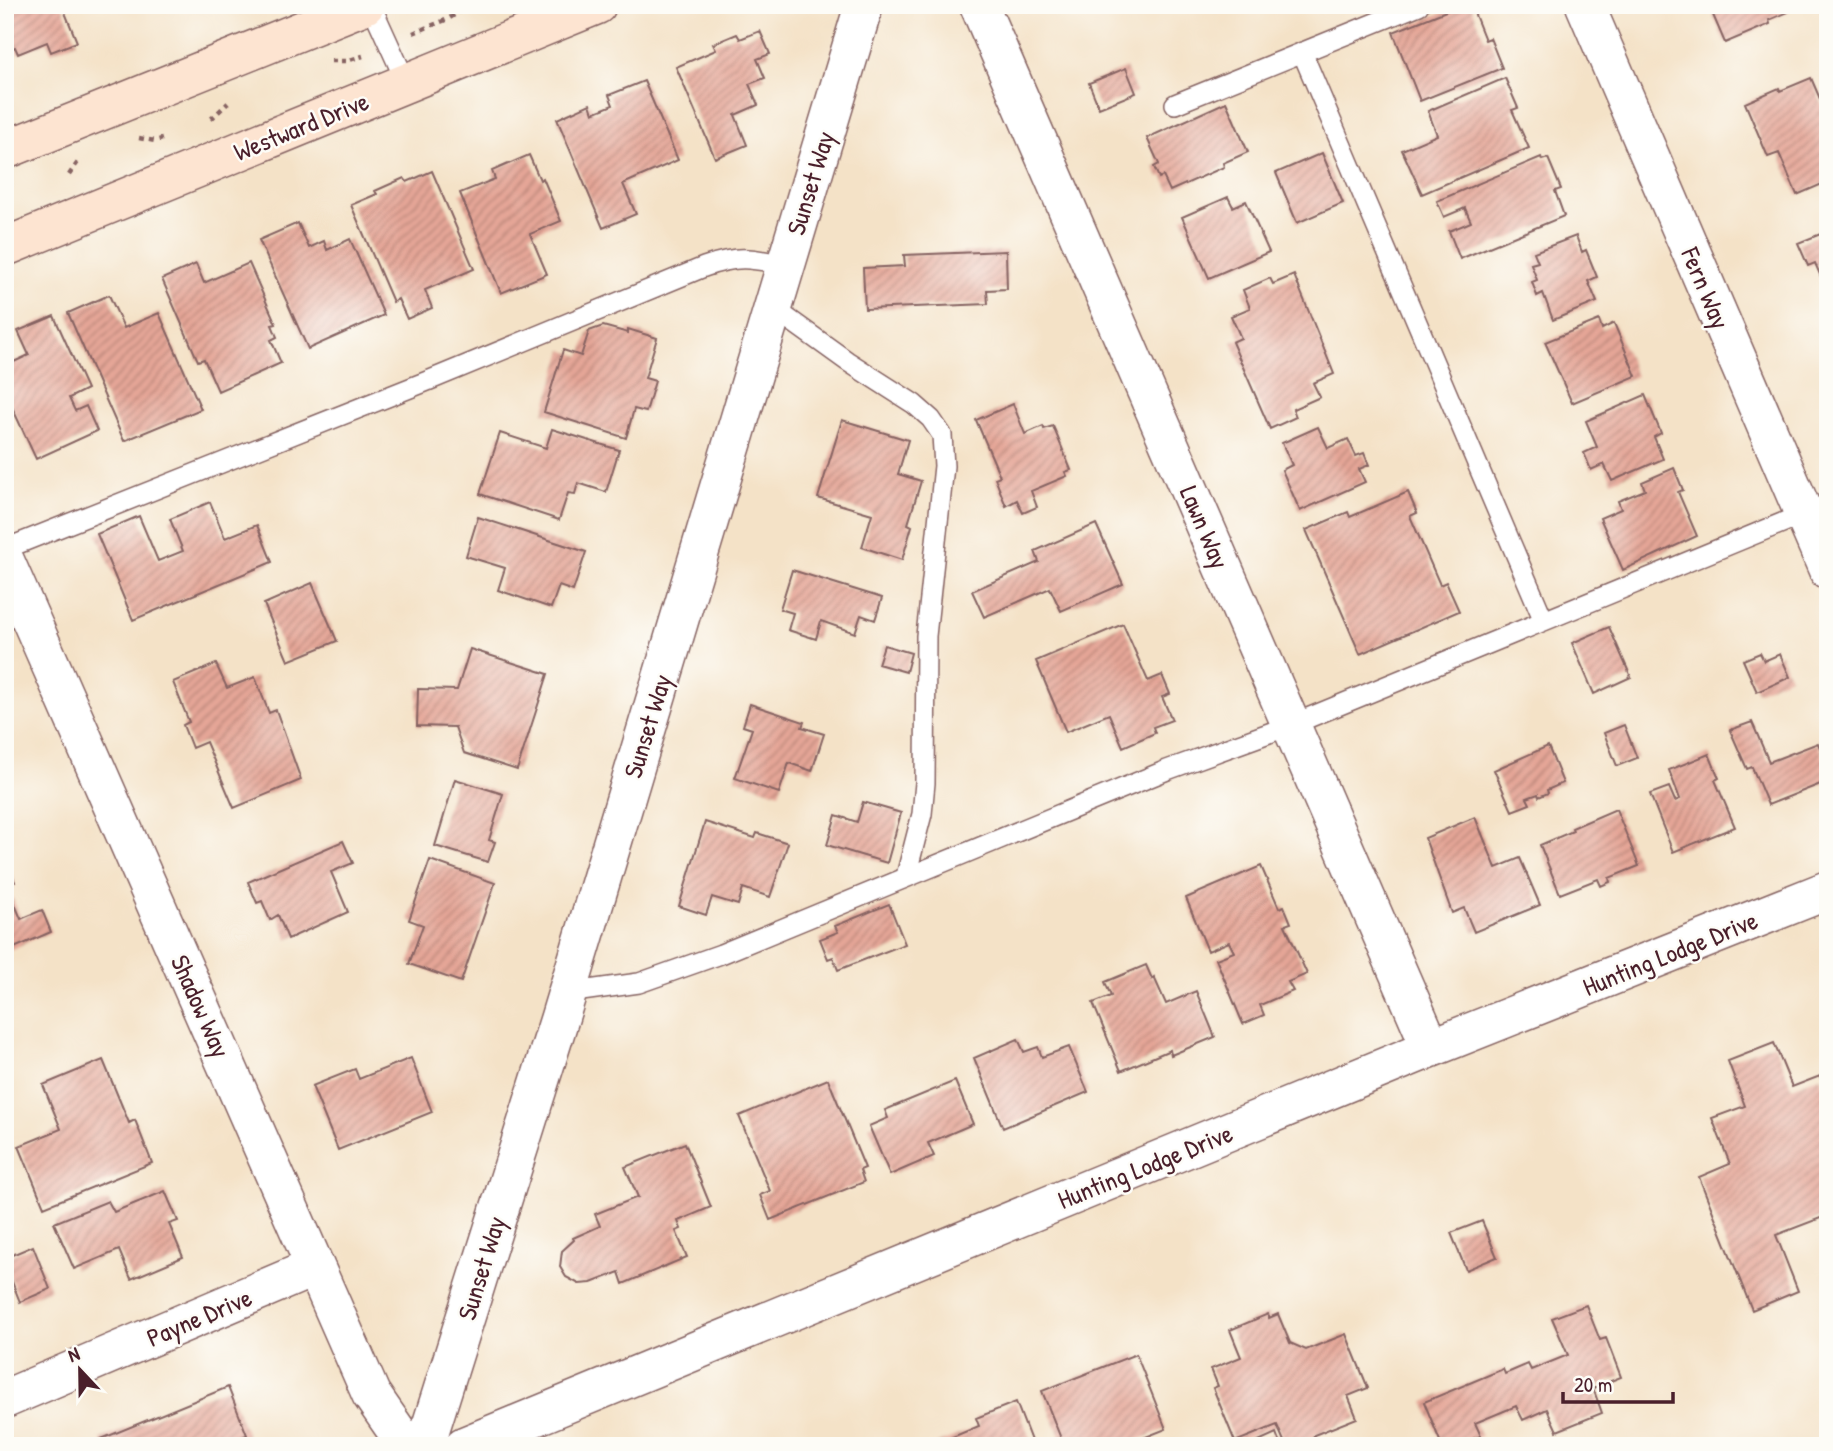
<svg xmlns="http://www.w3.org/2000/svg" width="1833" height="1451" viewBox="0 0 1833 1451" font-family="'Patrick Hand',sans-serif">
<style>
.building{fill:url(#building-hatch)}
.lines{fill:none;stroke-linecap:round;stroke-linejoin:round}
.lane-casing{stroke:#866362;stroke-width:22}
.street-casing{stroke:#866362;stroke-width:41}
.secondary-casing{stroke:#866362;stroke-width:41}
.path{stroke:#866362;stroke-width:4.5;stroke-dasharray:5 5;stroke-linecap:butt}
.lane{stroke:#fff;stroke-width:19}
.street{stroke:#fff;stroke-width:38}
.secondary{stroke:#fde4d1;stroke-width:38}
.labels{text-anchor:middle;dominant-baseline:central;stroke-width:5;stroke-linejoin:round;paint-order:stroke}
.street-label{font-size:26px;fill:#4a1f2b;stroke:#fdfcf7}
</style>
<defs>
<pattern id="building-hatch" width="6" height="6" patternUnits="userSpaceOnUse" patternTransform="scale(1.75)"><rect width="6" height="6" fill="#e5a697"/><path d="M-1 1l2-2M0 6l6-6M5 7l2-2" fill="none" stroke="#bc877b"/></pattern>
</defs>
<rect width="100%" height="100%" fill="#fdfcf7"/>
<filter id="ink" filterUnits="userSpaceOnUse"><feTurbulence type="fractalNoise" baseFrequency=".0143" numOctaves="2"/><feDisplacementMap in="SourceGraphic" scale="14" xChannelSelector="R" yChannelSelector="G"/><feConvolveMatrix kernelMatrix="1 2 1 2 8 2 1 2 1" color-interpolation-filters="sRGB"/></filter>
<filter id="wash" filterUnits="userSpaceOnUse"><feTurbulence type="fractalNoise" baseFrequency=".00686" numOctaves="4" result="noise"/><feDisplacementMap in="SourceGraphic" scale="28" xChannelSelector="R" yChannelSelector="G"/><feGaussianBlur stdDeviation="1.57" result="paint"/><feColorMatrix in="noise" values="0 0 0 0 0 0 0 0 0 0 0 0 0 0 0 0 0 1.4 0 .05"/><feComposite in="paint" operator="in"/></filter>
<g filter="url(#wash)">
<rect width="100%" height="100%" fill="#f4e2c7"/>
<g id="blocks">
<path class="building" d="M5,5H62L77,42L51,52L47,42L18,54L15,47L5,51Z
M1461,5H1471L1485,40L1490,38L1502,68L1420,101L1393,32Z
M1735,5H1785L1788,12L1769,20L1770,24L1725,43L1713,15Z
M760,31L770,54L757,59L765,78L749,84L758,105L735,115L747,145L715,158L676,67L716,50L713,44L737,34L740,39Z
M1126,68L1136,93L1099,108L1089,83Z
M1505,78L1518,108L1512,110L1529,148L1422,194L1402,150L1437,135L1428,111Z
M1811,78L1827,115L1821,118L1828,134V169L1823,171L1827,182L1797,195L1779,153L1768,157L1745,103L1779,88L1780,91Z
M644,81L678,160L623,184L636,214L603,228L557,119L590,104L593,113L613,105L609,95Z
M1226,102L1248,152L1223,163L1224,167L1170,191L1163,176L1159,178L1154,167L1159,164L1147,138Z
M1322,153L1343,203L1297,223L1276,173Z
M529,155L540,180L543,178L561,221L530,234L547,274L501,293L460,193L495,179L492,171Z
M1541,157L1542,160L1548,158L1561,189L1555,191L1564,216L1460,259L1449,231L1471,222L1465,208L1444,217L1437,201Z
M432,171L474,269L425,290L432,308L407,319L398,299L393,302L351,205L377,194L375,191L404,178L407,182Z
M1228,197L1233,207L1246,201L1269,252L1209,278L1182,217Z
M298,223L309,248L324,241L327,250L350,239L384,315L308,349L259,240Z
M1828,231V281L1825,275L1821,277L1815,263L1808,266L1798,243Z
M1576,236L1582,252L1586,250L1597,277L1588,281L1597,302L1553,320L1543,293L1537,296L1532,282L1537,280L1531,264L1538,262L1534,252Z
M1006,251L1007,289L987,290L988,304L865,309L863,268L905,266L904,255Z
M249,263L276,324L272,325L277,337L271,340L281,363L218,391L204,359L198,361L162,279L196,264L204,283Z
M1294,275L1334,374L1313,383L1320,397L1293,409L1296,417L1270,429L1232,342L1241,338L1231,316L1250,308L1243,290L1270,278L1273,284Z
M109,295L124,328L159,313L201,409L124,441L68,313Z
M54,316L87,389L69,398L75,411L86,406L97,431L36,459L5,392V366L29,355L18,331Z
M1599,320L1602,329L1614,323L1636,376L1572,403L1545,342Z
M603,326L628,333V329L657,338L645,378L655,381L646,412L634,409L626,438L544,412L563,350L581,356L589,331Z
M1645,395L1661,433L1654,437L1663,459L1612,481L1604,464L1591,470L1584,453L1597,447L1586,421Z
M1013,404L1025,434L1043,426L1044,429L1053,426L1071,470L1065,472L1067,476L1031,491L1037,507L1023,513L1017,500L1006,506L995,478L1000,476L976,420Z
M842,420L908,440L898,474L921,481L908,524L912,526L902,560L862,547L872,514L818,498Z
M1318,427L1328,448L1348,439L1356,456L1364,453L1369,465L1359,469L1365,482L1300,511L1282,470L1292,465L1282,443Z
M552,429L619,450L606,492L578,483L575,494L568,493L559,520L480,494L500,433L546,448Z
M1674,468L1683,490L1678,492L1697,536L1623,570L1600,518L1621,509L1618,501L1645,490L1642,482Z
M1408,492L1417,513L1410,516L1440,585L1446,582L1459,611L1360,654L1306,530L1348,512L1350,517Z
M210,502L225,538L257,525L272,562L133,620L97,534L139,516L158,561L183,551L170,519Z
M478,517L586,552L573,591L559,586L551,608L498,590L505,568L466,556Z
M1096,524L1123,584L1061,611L1050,588L984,617L972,591L1039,562L1035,551Z
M792,570L882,598L875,620L861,615L855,633L821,621L816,639L788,630L793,613L780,609Z
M312,583L337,641L288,661L264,604Z
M1123,624L1148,681L1162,675L1170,694L1162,697L1172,720L1153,727L1155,733L1123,747L1109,714L1066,732L1036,661Z
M1609,627L1631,677L1594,694L1572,643Z
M884,645L911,653L906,672L878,664Z
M470,649L548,674L517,770L464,753L455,727L417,726L418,689L457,690Z
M1760,653L1764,661L1780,654L1790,677L1757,692L1743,660Z
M216,664L227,688L255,677L269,713L276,710L301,780L234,808L206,742L192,748L183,725L189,722L173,682Z
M750,704L804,722L802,727L824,734L812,771L789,763L779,793L735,778L752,729L743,726Z
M1752,722L1769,762L1818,743L1828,767V781L1768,805L1752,767L1747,769L1730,730Z
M1624,725L1637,758L1617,766L1604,733Z
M1548,746L1563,783L1547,790L1548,793L1539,797L1538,794L1527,798L1530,804L1512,811L1494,770Z
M1709,754L1719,778L1715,780L1735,827L1673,852L1650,794L1669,787L1675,801L1680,799L1669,770Z
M455,779L503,794L489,840L495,842L488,862L435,846Z
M863,802L901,813L887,863L827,845L836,815L857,822Z
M1616,809L1639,866L1609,878L1610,882L1601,886L1598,879L1560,894L1540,845L1573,831L1572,828Z
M1475,817L1496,868L1520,858L1540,905L1474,932L1464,908L1452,913L1425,838Z
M705,822L755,838L757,833L788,843L770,897L743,888L738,905L712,897L706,915L679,906Z
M343,841L353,863L331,872L348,912L288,939L278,915L270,920L262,901L257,903L248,882Z
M430,860L495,883L461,982L409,964L423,925L409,920Z
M8,864L15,882L7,885L21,919L42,910L51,932L5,952V865Z
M1261,866L1279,908L1284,906L1291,923L1285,925L1307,974L1288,982L1293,991L1260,1005L1264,1015L1243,1024L1216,959L1234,952L1229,942L1208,951L1186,898Z
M889,904L905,944L838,970L833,957L828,959L820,939L838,932L835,926Z
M1146,965L1152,979L1154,977L1166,1004L1196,991L1215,1037L1171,1055L1170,1050L1121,1071L1093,1003L1111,996L1105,982Z
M1018,1039L1024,1052L1038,1047L1042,1057L1069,1047L1088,1092L1003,1128L974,1058Z
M1774,1043L1792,1087L1820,1076L1828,1096V1229L1823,1217L1776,1235L1798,1291L1752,1310L1699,1177L1730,1164L1712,1118L1745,1106L1728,1061Z
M411,1058L432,1112L338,1150L312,1086L355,1069L359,1079Z
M103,1060L129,1123L135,1120L152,1163L44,1207L19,1146L61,1129L43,1085Z
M828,1079L865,1168L860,1170L864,1182L770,1220L760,1195L770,1191L739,1116Z
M955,1081L973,1124L928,1143L934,1156L890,1175L869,1126L888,1118L885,1110Z
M685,1143L711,1207L678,1221L681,1229L676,1231L687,1257L623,1284L619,1272L591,1283L579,1284L566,1277L560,1267L562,1251L574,1240L573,1238L600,1226L595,1214L638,1197L625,1167Z
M165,1191L178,1221L169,1224L183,1257L131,1279L119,1250L74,1269L54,1223L108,1201L114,1212Z
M1482,1221L1497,1257L1466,1270L1451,1233Z
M33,1246L50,1289L20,1302L5,1264V1258Z
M1586,1305L1600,1340L1606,1338L1621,1377L1593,1388L1602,1413L1557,1431L1547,1409L1523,1420L1516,1406L1475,1423L1481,1436L1462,1443L1464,1446H1442L1424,1402L1503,1369L1505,1374L1528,1364L1531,1370L1568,1355L1552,1318Z
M1268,1314L1269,1318L1278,1314L1290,1343L1306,1350L1346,1334L1368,1388L1348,1396L1357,1418L1314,1435L1310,1446H1286L1277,1425L1235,1442L1213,1388L1218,1386L1211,1369L1241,1357L1230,1330Z
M1136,1354L1166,1429L1123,1446H1064L1042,1391Z
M228,1387L247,1435L221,1446H104L101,1439Z
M1016,1402L1033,1446H937L936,1444L979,1426L976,1418Z
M1276,1433L1281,1446H1255L1254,1443Z"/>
</g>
</g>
<g filter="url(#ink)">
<use href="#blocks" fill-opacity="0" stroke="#866362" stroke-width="2"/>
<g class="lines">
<g class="lane-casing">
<path id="lane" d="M371,5L406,82
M1302,52L1544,621
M1175,104L1419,5
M772,307L847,361L914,404L931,419L942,435L944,466L926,636L925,783L922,814L906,876
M5,549L430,380L704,267C739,255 750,258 785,265
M567,993L639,983L721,954L1167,770L1291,725L1828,504"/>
</g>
<g class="street-casing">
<path id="street" d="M979,5L1431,1048
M1585,5L1828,570
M5,561L371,1394L407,1446
M5,1399L315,1267
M425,1446L560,1017L864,5
M464,1446L1431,1048L1828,890"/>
</g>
<g class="secondary-casing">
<path id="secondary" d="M5,150L365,5
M5,247L597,5"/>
</g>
<path class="path" d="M413,33L448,19L470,5
M331,61H346L363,56
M211,119L228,103
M139,138L155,141L162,139
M69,175L78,162"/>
<use href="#lane" class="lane"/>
<use href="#street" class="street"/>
<use href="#secondary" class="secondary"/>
</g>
</g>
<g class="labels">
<g class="street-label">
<text transform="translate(301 126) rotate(-22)">Westward Drive</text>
<text transform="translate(810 183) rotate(-73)">Sunset Way</text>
<text transform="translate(1706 288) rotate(67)">Fern Way</text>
<text transform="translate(1205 527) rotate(67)">Lawn Way</text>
<text transform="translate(647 726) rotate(-73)">Sunset Way</text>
<text transform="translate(1670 953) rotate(-22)">Hunting Lodge Drive</text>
<text transform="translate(201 1006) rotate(66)">Shadow Way</text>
<text transform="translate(1145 1166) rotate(-22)">Hunting Lodge Drive</text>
<text transform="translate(481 1268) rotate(-73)">Sunset Way</text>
<text transform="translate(199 1317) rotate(-23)">Payne Drive</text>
</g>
</g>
<rect width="1833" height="1451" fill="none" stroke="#fdfcf7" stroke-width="28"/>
<g transform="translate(80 1370) rotate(338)" stroke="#fdfcf7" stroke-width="5" paint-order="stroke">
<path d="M0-5L12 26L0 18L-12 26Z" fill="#4a1f2b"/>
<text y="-10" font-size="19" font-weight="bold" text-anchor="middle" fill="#4a1f2b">N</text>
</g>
<path d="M1563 1392v10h110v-10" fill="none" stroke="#4a1f2b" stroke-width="3.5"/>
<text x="1574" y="1392" font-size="21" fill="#4a1f2b" stroke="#fdfcf7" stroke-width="5" paint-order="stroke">20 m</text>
</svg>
